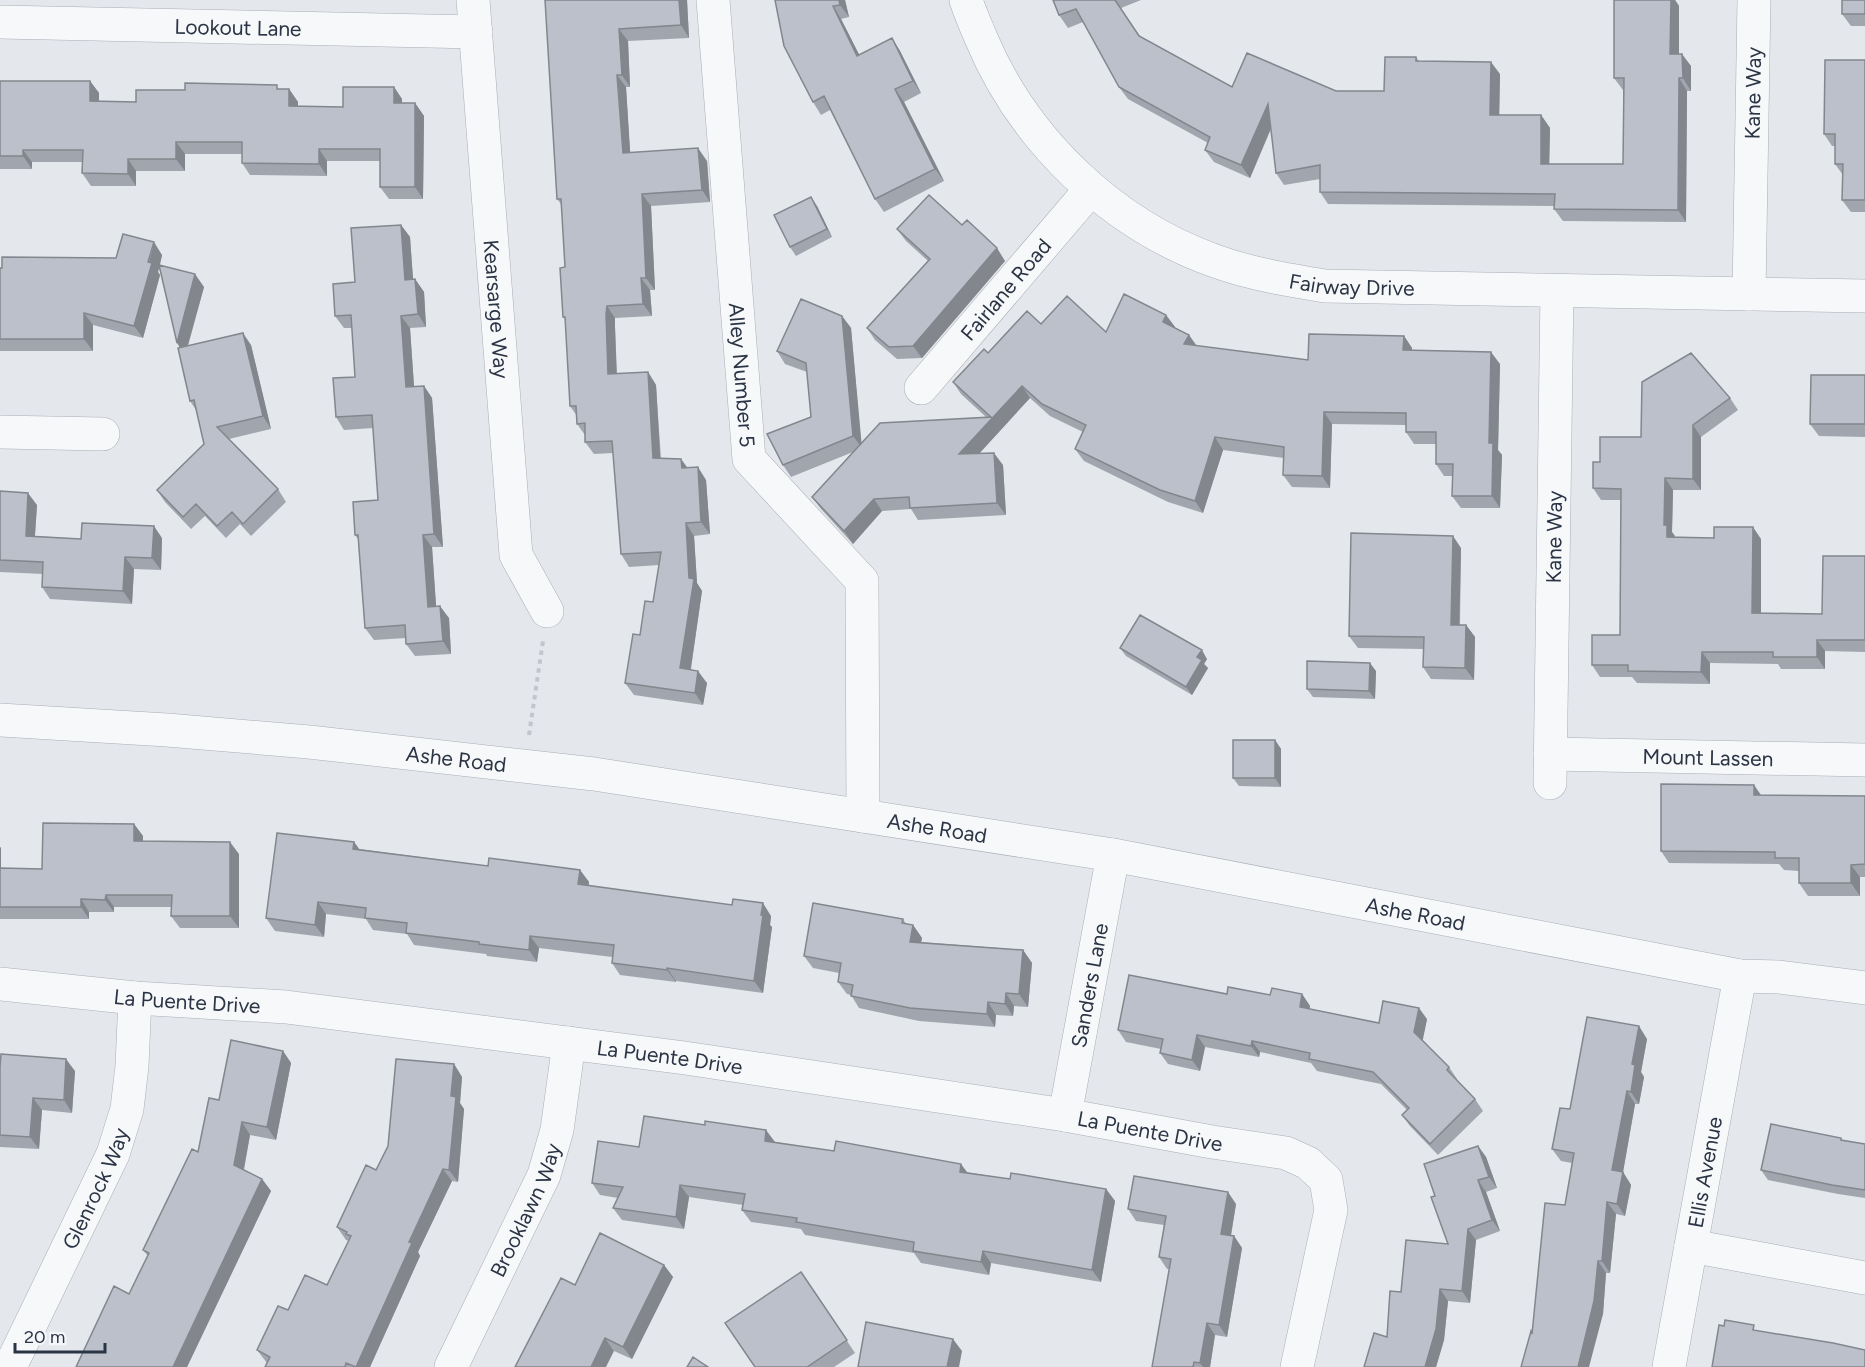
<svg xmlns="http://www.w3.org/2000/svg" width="1865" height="1367" viewBox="0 0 1865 1367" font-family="Figtree,sans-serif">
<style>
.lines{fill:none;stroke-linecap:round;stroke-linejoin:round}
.minor-casing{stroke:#a9aeb7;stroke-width:34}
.path{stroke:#c2c5cb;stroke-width:4;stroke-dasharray:4.5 4.5;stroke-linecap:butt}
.minor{stroke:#f7f8fa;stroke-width:33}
.wall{fill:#a1a5ae}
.shaded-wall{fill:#83868d}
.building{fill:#bbc0ca;stroke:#83868d;stroke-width:1.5}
.labels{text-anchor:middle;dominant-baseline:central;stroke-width:5;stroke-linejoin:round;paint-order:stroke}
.street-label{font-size:21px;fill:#2b3445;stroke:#f4f6f9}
</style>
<rect width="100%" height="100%" fill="#e4e7ec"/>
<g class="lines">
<g class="minor-casing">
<g id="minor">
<path id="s1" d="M473,0L516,555L547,611"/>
<path id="s2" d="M713,0L749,459L862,581L863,816"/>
<path id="s3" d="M966,0C970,13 976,26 981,38C1023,139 1111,224 1215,261C1251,274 1288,280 1325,286L1865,296"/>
<path id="s4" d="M0,22L476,32"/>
<path id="s5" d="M1749,294L1754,0"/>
<path id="s6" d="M921,388L1091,189"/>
<path d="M0,432L103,434"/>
<path id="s7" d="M0,720L167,730L309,742L594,774L1113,855L1740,976L1779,977L1865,988"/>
<path id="s8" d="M1550,754L1865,760"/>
<path id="s9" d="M1550,783L1557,291"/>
<path id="s10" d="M0,984L135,998L286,1007L685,1058L1065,1115L1212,1142L1286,1153L1308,1163L1326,1180L1331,1210L1297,1367"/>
<path id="s11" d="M1065,1115L1113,855"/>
<path d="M1691,1246L1865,1278"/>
<path id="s12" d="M10,1367L113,1154L127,1109L132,1066L135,998"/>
<path id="s13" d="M451,1367L544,1175L557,1130L569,1043"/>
<path id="s14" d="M1669,1367L1740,976"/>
</g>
</g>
<path class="path" d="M529,735L543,641"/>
<use href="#minor" class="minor"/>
</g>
<path class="wall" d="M545,0H687L689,38L628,41L630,87H626L630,153L707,161L710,202L651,206L655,290H650L652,316L615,318V327L617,374L648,372L656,385L661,459H681L687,468L706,480L710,534L694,536L697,583L702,591L691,669L707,683L703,705L634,695L625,683L640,635L653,602L659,565L629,567L621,554L613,453L594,454L585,442V435L577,424V416L570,406L566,321L563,317L565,267L562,205L557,199Z
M775,0H845L849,17L841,19L859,55L892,38L900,51L921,93L904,102L944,181L884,212L875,199L830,110L821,115L813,102Z
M1053,0H1141L1121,8L1140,36L1232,87L1336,91H1384L1416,57L1419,61L1500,74L1499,115H1541L1550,128L1549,164H1623V90L1614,78V0H1675L1679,6V54L1691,66V91H1687L1686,222L1563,221L1554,209V206L1328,204L1320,192V179L1284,185L1276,173L1271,129L1250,178L1214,162L1205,150L1208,143L1128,99L1119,87L1083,22L1068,28L1059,15Z
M1865,0V26H1851L1842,14Z
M1865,60V212H1851L1842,200L1843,175L1835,164V146H1832L1824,134Z
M0,81H90L99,93V101L136,102L280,89H289L298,102V106L343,107L394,87L402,99V103H415L424,116L423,199H389L380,187V161H327V176L250,175L242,163V154H185V171H136V186H91L82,173L83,162H32V169H0Z
M817,206L832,237L796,256L790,247Z
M401,225L410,237L413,280L415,279L424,292L426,327L410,328L414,387L424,386L432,398L443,547H432L436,606L449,618L451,654L415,656L406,644V638L374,640L365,628L358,539L355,535L378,500L373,428L344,430L336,417L355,377L352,328H344L335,316L355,282Z
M962,225L1005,261L922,358L897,359L875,340L867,328L928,261L906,241L897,229Z
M162,255L160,265L204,287L188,346L251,345L271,429L229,439L278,489L286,502L251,536L240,524L226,538L205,516L191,529L165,502L157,490L204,444L196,410L190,401L180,348L159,267L158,272L160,275L143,338L93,325V351H0V268L116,258Z
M1166,315L1175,327V328L1189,335L1197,346L1308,360L1404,336L1412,348V350L1500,364L1498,450L1502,455L1500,508H1461L1452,496V476H1444L1436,464V444H1414L1406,432V425L1332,424L1330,488L1292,487L1283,475L1284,458L1223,450L1203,513L1168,502L1084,461L1075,449L1083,432L1050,416L1030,398L979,453L1003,465L1006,515L918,520L911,509L882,511L853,544L821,509L812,497L853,452L791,477L783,465L811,417L807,372L785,364L777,351L842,316L851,328L861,443L986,417L961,394L953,382L988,353L1041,324L1106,332Z
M1865,375V437L1819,436L1810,424Z
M1730,398L1738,410L1701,437V490H1673L1672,532L1675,537L1761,539V613L1822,614L1865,556V652L1825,651V669H1781L1778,664L1710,663V684L1637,683L1632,677H1600L1592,665L1620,635L1621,500H1601L1593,488L1600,462L1641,437Z
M0,491L37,505L35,536L81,539L162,538L161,570L134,569L132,604L50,599L42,587L43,574L0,572Z
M1461,548L1460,625H1466L1475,637L1474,680L1431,679L1423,667V649L1358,648L1349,636Z
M1120,648L1207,659L1204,664L1208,668L1192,695L1126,656Z
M1376,671L1375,699L1313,697L1307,689Z
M1275,740L1281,749V787L1239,786L1233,778Z
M1754,785L1761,795L1865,796V877H1860V896H1808L1799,883V871L1784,870L1779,864L1669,863L1661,851Z
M134,824L143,836V841L239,854V928H180L171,916V907H114V912H89V919H0V847L1,848V868L42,869Z
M354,842L359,849L488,866L580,870L589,882V886L771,916L770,925L772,927L763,993L676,981V982L620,975L612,963V957L539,948L537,962L487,956L486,954L414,945L407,934L373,930L366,919L326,914L324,937L275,931L266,918Z
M903,919L906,924L913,925L922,938L921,942L1023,950L1032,963L1028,1007L1014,1006L1013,1016L996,1015L995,1027L919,1021L859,1008L851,995L847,994L838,982L839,973L813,968L804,956Z
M1227,994L1270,995L1302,994L1310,1006V1009L1379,1023L1427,1019L1422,1041L1449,1067L1457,1079L1456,1080L1475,1099L1483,1111L1438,1155L1410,1126L1402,1115L1407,1110L1381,1084L1317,1071L1311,1063L1260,1052L1259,1057L1205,1047L1200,1071L1168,1064L1160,1053L1161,1049L1126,1042L1118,1030Z
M1647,1039L1641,1072L1644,1077L1639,1104H1635L1623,1172L1631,1185L1625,1216L1616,1214L1610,1273H1606L1603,1314L1532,1333L1565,1205L1572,1163L1561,1161L1552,1149L1570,1109Z
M283,1051L291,1063L276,1140L250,1135L244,1170L262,1179L271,1191L187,1367H76L129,1294L148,1256L143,1250L198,1152L219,1100Z
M454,1064L462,1077L460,1103L464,1109L458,1182L452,1181L418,1252L420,1256L370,1367H265L267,1363L257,1350L288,1310L327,1285L349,1241L346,1240L337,1227L376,1170Z
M0,1067L75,1071L72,1113L42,1110L39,1149L0,1147Z
M1841,1138L1843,1141L1865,1144V1198L1838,1194L1768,1180L1761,1170Z
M775,1142L1010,1179L1106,1189L1115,1201L1101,1282L991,1263L989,1275L921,1263L914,1253L805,1235L801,1229L751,1222L742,1210L743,1205L689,1197L684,1229L622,1220L613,1208L618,1198L600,1195L592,1183L639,1147Z
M1478,1146L1486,1157L1497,1188L1486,1192L1500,1231L1476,1240L1470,1303L1448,1301L1444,1340L1436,1367H1364L1387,1337L1401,1292L1448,1244L1435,1196Z
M1236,1204L1231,1236H1234L1242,1248L1227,1337L1215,1335L1210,1367H1152L1169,1269H1167L1159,1257L1164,1225L1136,1221L1128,1209Z
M664,1265L673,1277L632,1359L614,1351L561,1278L575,1285Z
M801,1272L855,1353L834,1367H755Z"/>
<path class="shaded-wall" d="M679,0H687L689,38L681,25Z
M839,0H845L849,17L840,5Z
M1671,0H1675L1679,6V66L1670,54Z
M833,6L841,19L866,68L857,56Z
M619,29L628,41L630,87L622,75Z
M892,38L900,51L921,93L913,81Z
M1682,54L1691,66V91L1683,78Z
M1491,62L1500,74L1499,127L1490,115Z
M617,75L626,87L631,165L623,153Z
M1679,78L1687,91L1686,222L1678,210Z
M90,81L99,93V113L90,101Z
M394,87L402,99V115L394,103Z
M289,89L298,102V118L289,106Z
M895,89L904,102L944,181L935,169Z
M415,103L424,116L423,199L415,187Z
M1268,104L1276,116L1250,178L1241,165Z
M1541,115L1550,128L1549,176L1541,164Z
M176,142L185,154V171L176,159Z
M698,148L707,161L710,202L702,190Z
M319,149L327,161V176L319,164Z
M23,150L32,162V169L23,156Z
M128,159L136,171V186L128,174Z
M642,194L651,206L655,290L646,278Z
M811,197L817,206L832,237L827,229Z
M401,225L410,237L414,292L405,280Z
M154,242L162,255L158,272L160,275L143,338L134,326Z
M997,248L1005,261L922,358L913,346Z
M195,274L204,287L185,355L177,343Z
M641,278L650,290L652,316L643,304Z
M415,279L424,292L426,327L418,314Z
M607,306L615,318V327L617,386L608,374L606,314Z
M84,313L93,325V351L84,339Z
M1166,315L1175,327L1171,334L1163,322Z
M401,316L410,328L415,400L406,387Z
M842,316L851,328L862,448L853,436Z
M243,333L251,345L271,429L263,416Z
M1189,335L1197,347L1184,344Z
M1404,336L1412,348V362L1403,350Z
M1491,352L1500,364L1498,450L1502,455L1500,508L1492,496L1489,443Z
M648,372L656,385L661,471L653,458Z
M424,386L432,398L443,547L434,534Z
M1022,386L1030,398L967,467L959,454Z
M1324,412L1332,424L1330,488L1322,476Z
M1693,425L1701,437V490L1693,479Z
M1215,437L1223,450L1203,513L1195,501Z
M994,453L1003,465L1006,515L997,503Z
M681,459L690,471L682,468Z
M698,467L706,480L710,534L701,522Z
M1665,478L1673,490L1672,532L1675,536V549L1667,537L1664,525Z
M28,493L37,505L34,548L26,536Z
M874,499L882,511L853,544L844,531Z
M686,523L694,536L697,583L702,591L689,680L680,668L689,578Z
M154,526L162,538L161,570L152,558Z
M1753,527L1761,539V625L1752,613Z
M423,535L432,547L437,619L428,607Z
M1453,536L1461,548L1459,637L1451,625Z
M125,557L134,569L132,604L123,591Z
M440,606L449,618L451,654L443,641Z
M1466,625L1475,637L1474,680L1465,668Z
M1817,640L1825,651V669L1817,657Z
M1202,650L1207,659L1204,664L1208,668L1192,695L1186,687L1197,657Z
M1702,652L1710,663V684L1701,672Z
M1370,663L1376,671L1375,699L1369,691Z
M698,671L707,683L703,705L695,693Z
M1275,740L1281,749V787L1275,778Z
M1754,785L1762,797L1754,795Z
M134,824L143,836V854L134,841Z
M230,842L239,854V928L230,916Z
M354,842L363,854L353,849Z
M0,847L1,848V880L0,879Z
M1851,865L1860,877V896L1851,883Z
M580,870L589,882L587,896L578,884Z
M106,895L114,907V912L105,900Z
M81,899L89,912V919L81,907Z
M318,902L326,914L324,937L315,925Z
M763,903L771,916L770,925L772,927L763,993L754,981Z
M913,925L922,938L919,954L910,942Z
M530,936L539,948L537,962L529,950Z
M1023,950L1032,963L1028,1007L1019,994Z
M667,968L676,981V982L667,970Z
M1006,993L1014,1006L1013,1016L1005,1004Z
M1302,994L1310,1006L1308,1019L1300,1007Z
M988,1002L996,1015L995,1027L987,1014Z
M1419,1008L1427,1019L1422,1044L1414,1032Z
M1639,1026L1647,1039L1641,1072L1644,1077L1639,1104L1631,1092L1632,1064Z
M1197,1035L1205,1047L1200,1071L1192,1060Z
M1252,1041L1260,1052L1259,1057L1251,1046Z
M283,1051L291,1063L276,1140L267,1127Z
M66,1059L75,1071L72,1113L64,1100Z
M454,1064L462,1077L460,1103L464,1109L458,1182L449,1170L451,1096Z
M1627,1091L1635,1104L1623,1172L1631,1185L1625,1216L1617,1204L1612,1170Z
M33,1098L42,1110L39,1149L30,1137Z
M242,1122L250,1135L242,1178L234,1165Z
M766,1130L775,1142L773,1154L765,1141Z
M1478,1146L1486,1157L1497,1188L1489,1177Z
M961,1164L970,1176L960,1172Z
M443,1169L452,1181L418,1252L420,1256L370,1367H356L409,1242Z
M262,1179L271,1191L187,1367H173Z
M1478,1180L1486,1192L1500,1231L1492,1220Z
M680,1185L689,1197L684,1229L676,1217Z
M1106,1189L1115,1201L1101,1282L1092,1270Z
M1228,1192L1236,1204L1229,1246L1221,1234Z
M1607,1202L1616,1214L1610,1273L1602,1261Z
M1468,1229L1476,1240L1470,1303L1462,1291Z
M1234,1236L1242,1248L1227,1337L1219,1325Z
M983,1251L991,1263L989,1275L981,1262Z
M1598,1261L1606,1273L1603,1314L1589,1367H1578Z
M664,1265L673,1277L632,1359L623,1347Z
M1440,1289L1448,1301L1444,1340L1436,1367H1425Z
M1207,1323L1215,1335L1210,1367H1203L1200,1363Z
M605,1338L614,1351L606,1367H591Z
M953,1339L962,1351L959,1367H947Z"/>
<path class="building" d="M545,0H679L681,25L619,29L622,75H617L623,153L698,148L702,190L642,194L646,278H641L643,304L607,306L606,314L608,374L648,372L653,458L681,459L682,468L698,467L701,522L686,523L689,578L694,579L680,668L698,671L695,693L625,683L633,634L640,635L645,601L653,602L661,552L621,554L612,441L585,442V423L577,424L576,406H570L565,317H563L560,268L565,267L561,199H557Z
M775,0H839L840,5L833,6L857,56L892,38L913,81L895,89L935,169L875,199L824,96L813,102L784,46Z
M1053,0H1115L1139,36L1232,87L1247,53L1336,91H1384L1385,57H1416V61L1491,62L1490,115H1541V164H1623L1624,78H1614V0H1671L1670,54H1682L1683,78H1679L1678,210L1554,209L1555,194L1320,192V165L1276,173L1268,104L1241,165L1205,150L1210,137L1119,87L1076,9L1059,15Z
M1842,0H1865V14H1842Z
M1825,60H1865V200H1842L1843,164H1835V134H1824Z
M0,81H90V101L136,102V90H185V83L277,85V89H289V106L343,107V87H394V103H415V187H380V149H319V164L242,163V142H176V159H128V174L82,173L83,150H23V156H0Z
M929,195L962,225L967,220L997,248L913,346L889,347L867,328L930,259L897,229Z
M811,197L827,229L790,247L774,215Z
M401,225L405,280L415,279L418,314L401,316L406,387L424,386L434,534L423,535L428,607L440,606L443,641L406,644L405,625L365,628L358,535H355L353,502L378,500L372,415L336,417L333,378L355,377L351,315L335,316L333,284L355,282L351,228Z
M123,234L154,242L148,262L152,263L134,326L84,313V339H0V268H2V257L116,258Z
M159,265L195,274L177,343Z
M1124,294L1166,315L1163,322L1189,335L1184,344L1308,360L1309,334L1404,336L1403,350L1491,352L1489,443H1493L1492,496H1452L1453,464H1436V432H1406V413L1324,412L1322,476L1283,475L1284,447L1215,437L1195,501L1160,490L1075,449L1086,425L1042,404L1022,386L959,454L994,453L997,503L910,508L909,497L874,499L844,531L812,497L880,423L991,417L953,382L984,349L988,353L1027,311L1041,324L1067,296L1106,332Z
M801,299L842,316L853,436L783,465L767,434L811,417L806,363L777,351Z
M243,333L263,416L217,427L278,489L243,524L232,512L217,526L196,504L183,517L157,490L204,444L194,400L190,401L178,348Z
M1691,353L1730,398L1693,425V479L1665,478L1664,525H1667V537L1714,538V527H1753L1752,613L1822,614L1823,556H1865V640H1817V657H1773V652H1702L1701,672L1628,671V665H1592V635H1620L1621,489L1593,488V462H1600V437H1641L1642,382Z
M1811,375H1865V424H1810Z
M0,491L28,493L26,536L81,539L82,523L154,526L152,558L125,557L123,591L42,587L43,562L0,560Z
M1351,533L1453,536L1451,625H1466L1465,668L1423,667L1424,637L1349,636Z
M1140,615L1202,650L1197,657L1202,660L1186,687L1120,648Z
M1307,661L1370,663L1369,691L1307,689Z
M1233,740H1275V778H1233Z
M1661,784L1754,785V795L1865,796V864L1851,865V883H1799V858H1775V852L1661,851Z
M43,823L134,824V841L230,842V916H171L172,895H106L105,900L81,899V907H0V868L42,869Z
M277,833L354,842L353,849L488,866L489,858L580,870L578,884L732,905L733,899L763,903L761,915H763L754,981L667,968V970L612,963L614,945L530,936L529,950L479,944V942L406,933L407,923L365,918L366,908L318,902L315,925L266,918Z
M813,903L903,919L902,923L913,925L910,942L1023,950L1019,994L1006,993L1005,1004L988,1002L987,1014L910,1008L851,996L853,985L838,982L841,963L804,956Z
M1129,975L1227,994L1228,987L1270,995L1272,988L1302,994L1300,1007L1379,1023L1383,1001L1419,1008L1414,1032L1449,1067L1447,1070L1475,1099L1430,1144L1402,1115L1409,1108L1373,1072L1309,1059L1310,1053L1252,1041L1251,1046L1197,1035L1192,1060L1160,1053L1163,1039L1118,1030Z
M1587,1017L1639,1026L1632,1064L1635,1065L1631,1092L1627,1091L1612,1170L1623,1172L1617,1204L1607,1202L1602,1261H1598L1594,1301L1578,1367H1521L1531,1331L1532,1334L1545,1203L1565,1205L1574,1153L1552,1149L1560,1108L1570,1109Z
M231,1040L283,1051L267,1127L242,1122L234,1165L262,1179L173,1367H76L114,1286L129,1294L149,1253L143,1250L192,1149L198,1152L209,1098L219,1100Z
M1,1054L66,1059L64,1100L33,1098L30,1137L0,1135V1067Z
M396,1059L454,1064L451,1096L456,1097L449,1170L443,1169L409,1242L412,1243L356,1367L346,1363L345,1367H265L270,1357L257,1350L278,1306L288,1310L305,1275L327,1285L351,1236L346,1234L347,1232L337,1227L366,1165L376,1170L388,1146Z
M644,1116L705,1125V1121L766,1130L765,1141L834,1151L836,1141L961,1164L960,1172L1010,1179L1011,1173L1106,1189L1092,1270L983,1251L981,1262L913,1251L914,1242L796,1222L797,1218L742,1210L745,1194L680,1185L676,1217L613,1208L623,1187L592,1183L598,1141L639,1147Z
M1771,1124L1841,1138V1140L1865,1144V1190L1832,1185L1761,1170Z
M1478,1146L1489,1177L1478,1180L1492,1220L1468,1229L1462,1291L1440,1289L1436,1329L1425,1367H1364L1374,1333L1387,1337L1390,1291L1401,1292L1406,1240L1448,1244L1431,1197L1435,1196L1424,1164Z
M1134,1176L1228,1192L1221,1234L1234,1236L1219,1325L1207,1323L1200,1363L1194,1362L1193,1367H1152L1171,1259L1159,1257L1166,1216L1128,1209Z
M600,1233L664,1265L623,1347L605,1338L591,1367H515L561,1278L575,1285Z
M801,1272L847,1340L807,1367H755L725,1323Z
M1725,1320L1754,1325L1753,1330L1833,1343L1865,1350V1367H1712L1719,1325L1724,1326Z
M866,1322L953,1339L947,1367H858Z
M693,1357L708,1367H687Z"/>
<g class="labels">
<g class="street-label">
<text stroke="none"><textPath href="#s4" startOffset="238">Lookout Lane</textPath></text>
<text stroke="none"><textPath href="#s5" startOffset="201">Kane Way</textPath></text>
<text stroke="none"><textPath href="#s3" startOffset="513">Fairway Drive</textPath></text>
<text stroke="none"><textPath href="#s6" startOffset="130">Fairlane Road</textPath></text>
<text stroke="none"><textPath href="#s1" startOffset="310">Kearsarge Way</textPath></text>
<text stroke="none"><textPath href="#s2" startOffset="376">Alley Number 5</textPath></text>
<text stroke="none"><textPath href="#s9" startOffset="246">Kane Way</textPath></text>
<text stroke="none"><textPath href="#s8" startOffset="158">Mount Lassen</textPath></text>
<text stroke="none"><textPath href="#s7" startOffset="458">Ashe Road</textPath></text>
<text stroke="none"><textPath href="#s7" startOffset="944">Ashe Road</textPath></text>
<text stroke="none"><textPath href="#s7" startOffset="1430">Ashe Road</textPath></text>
<text stroke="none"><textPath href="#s11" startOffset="132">Sanders Lane</textPath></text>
<text stroke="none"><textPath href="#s10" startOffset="188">La Puente Drive</textPath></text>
<text stroke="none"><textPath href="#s10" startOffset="674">La Puente Drive</textPath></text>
<text stroke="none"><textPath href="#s10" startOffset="1160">La Puente Drive</textPath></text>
<text stroke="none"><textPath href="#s14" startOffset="198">Ellis Avenue</textPath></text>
<text stroke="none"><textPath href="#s12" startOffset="198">Glenrock Way</textPath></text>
<text stroke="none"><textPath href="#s13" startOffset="174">Brooklawn Way</textPath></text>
</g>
</g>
<path d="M15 1343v9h90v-9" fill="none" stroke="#2b3445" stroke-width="3"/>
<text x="24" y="1343" font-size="18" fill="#2b3445" stroke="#f4f6f9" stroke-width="4.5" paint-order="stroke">20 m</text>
</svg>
